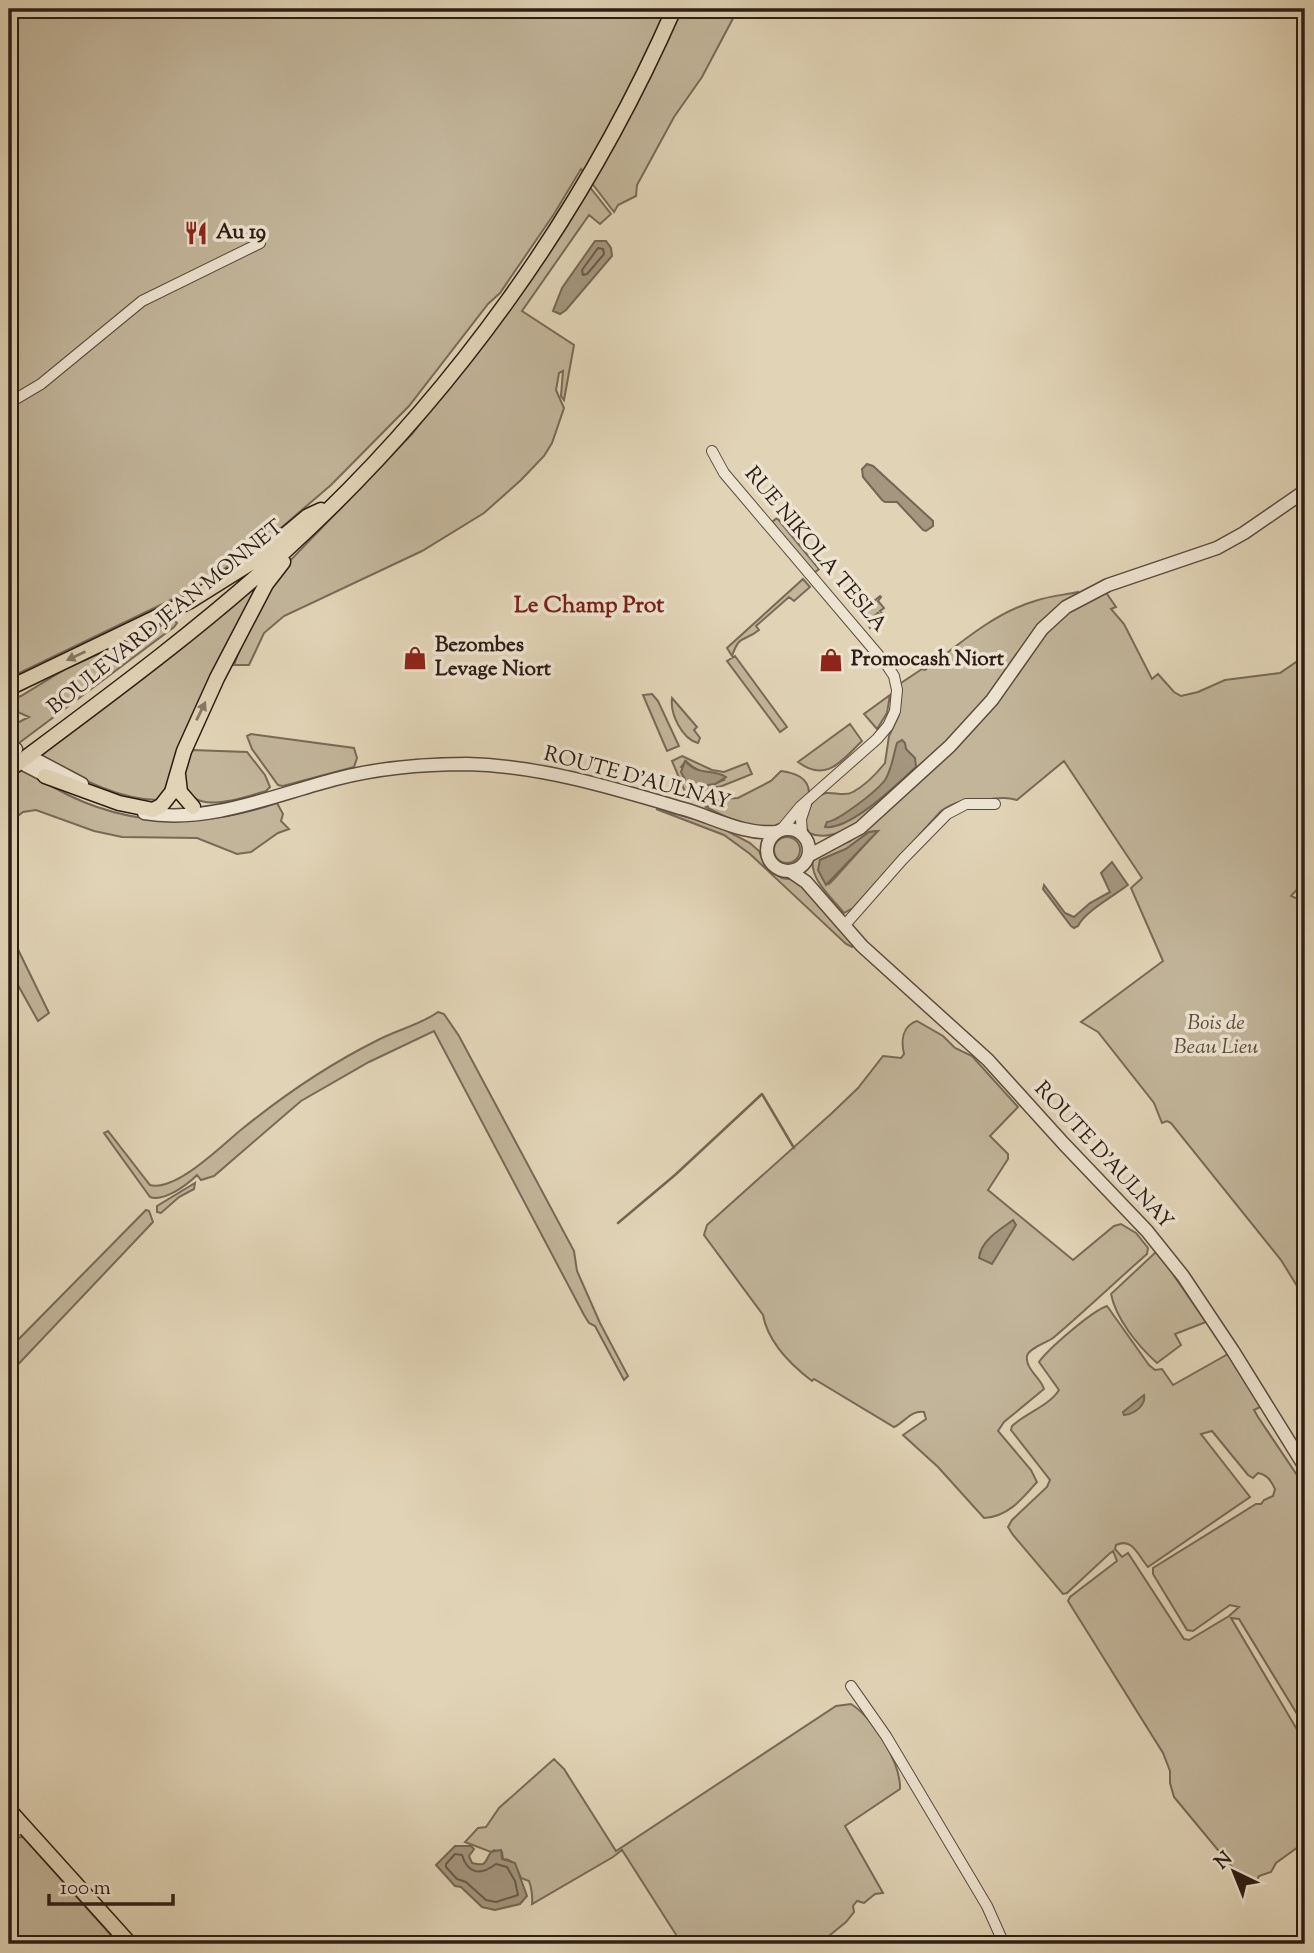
<svg xmlns="http://www.w3.org/2000/svg" width="1314" height="1953" viewBox="0 0 1314 1953" font-family="'Sorts Mill Goudy',serif">
<style>
.green{fill:#c2b59a;stroke:#786957;stroke-width:2;fill-rule:evenodd}
.water{fill:#a4967f;stroke:#746654;stroke-width:2}
.lines{fill:none;stroke-linecap:round;stroke-linejoin:round}
.shore{stroke:#685a4a;stroke-width:2}
.stream{stroke:#746654;stroke-width:2.5}
.minor-casing{stroke:#5a4b3c;stroke-width:12}
.tertiary-casing{stroke:#5a4b3c;stroke-width:15}
.primary-casing{stroke:#2d1d14;stroke-width:17}
.minor{stroke:#ece3d0;stroke-width:10}
.tertiary{stroke:#ece3d0;stroke-width:12}
.primary{stroke:#e1d4b6;stroke-width:14}
.oneway{fill:#877865}
.labels{text-anchor:middle;dominant-baseline:central;stroke-width:7;stroke-linejoin:round;paint-order:stroke}
.poi-label{font-size:21px;font-weight:bold;fill:#2d1d14;stroke:#ece3d0;text-anchor:start}
.street-label{font-size:21px;fill:#2d1d14;stroke:#ece3d0}
.park-label{font-size:21px;font-style:italic;fill:#5a4b3c;stroke:#ece3d0}
.neighbourhood-label{font-size:23px;font-weight:bold;fill:#7a1f14;stroke:#ece3d0}
</style>
<rect width="100%" height="100%" fill="#e1d4b6"/>
<filter id="stains"><feTurbulence type="fractalNoise" baseFrequency=".00286" numOctaves="4"/><feColorMatrix values="0 0 0 0 .2 0 0 0 0 .09 0 0 0 0 .02 0 0 0 .5 -.17"/></filter>
<radialGradient id="worn" r=".72"><stop offset=".6" stop-color="#630" stop-opacity="0"/><stop offset="1" stop-color="#630" stop-opacity=".3"/></radialGradient>
<path class="green" d="M9,9H738L702,77L674,117L637,185L636,196L618,205L614,212L581,169L554,214L500,293L488,304L409,406L331,485L282,527L202,585L9,678Z
M589,186L611,214L600,224L589,215L522,311L574,345L564,400L561,396L563,371L559,373L556,390L564,408L552,443L544,456L521,480L484,513L422,551L284,616L264,633L249,665H234L247,630L284,567L412,434L488,336Z
M777,518L819,569L814,573L772,522Z
M263,577L168,789L157,800C114,799 73,774 36,755Z
M803,579L810,587L794,601L789,597L756,626L759,630C743,643 740,633 732,656L727,648Z
M1105,591L1116,607L1111,609L1124,624L1152,679L1158,674L1174,692L1181,696L1198,692L1225,680L1280,673L1305,656V881L1291,896L1305,902V1299L1281,1260L1171,1123L1167,1121L1162,1123L1154,1103L1098,1032L1081,1022L1163,961L1131,888L1142,878L1064,761L1017,800C1005,797 1000,798 989,799C967,801 961,798 941,811L853,908L844,913C833,899 809,879 813,859L821,852L850,841L871,824L1068,610ZM877,831L834,879L829,884L820,860L846,849L869,832Z
M1078,592V594L984,705L861,823C845,830 826,841 809,833C801,820 810,797 826,793C835,792 844,797 853,792C864,786 877,773 885,763L889,736L899,715L901,683L922,669L925,670C959,644 994,613 1035,601C1049,596 1064,595 1078,592Z
M880,596L881,597L878,601L884,608L880,611L884,616L882,618L878,613L873,617L877,622L870,628L863,615L868,606Z
M174,620L177,623L174,627L19,743L9,734V720L15,724L29,717L9,708V700L21,696L67,668Z
M735,656L787,727L780,732L727,661Z
M652,694L658,701L679,746L667,751L643,695Z
M890,695L887,713L877,729L864,714Z
M672,698L697,727L694,730L700,738L698,743C682,739 670,714 672,698Z
M850,724L862,741C843,759 827,784 798,762Z
M251,734L354,748L357,758L354,767L283,786L278,785L252,749L247,736Z
M192,750L247,752L265,775L270,787L266,791C244,797 190,818 185,782C183,769 186,762 192,750Z
M682,756L712,770L724,772L747,763L752,774L722,786L686,794L672,761ZM686,761C697,773 711,773 724,780L715,784L681,767Z
M21,766C32,773 42,781 53,787C125,828 200,829 277,803L283,814L281,821L289,829L278,833L251,852L237,854L197,838L122,837L94,831L36,810L23,812L9,823V776Z
M781,771C794,773 809,777 809,793L779,825C754,834 728,818 706,807L721,799L738,798L771,781Z
M656,809L714,824L750,843L759,851L765,866L782,878L796,880L854,943L852,947L846,944L750,854L724,835Z
M774 850a13 13 0 1 1 26 0a13 13 0 1 1-26 0Z
M9,931L49,1013L38,1021L9,969Z
M438,1012L444,1014L459,1036L574,1251L577,1271L600,1323L628,1376L624,1380L595,1326L589,1323L584,1315L434,1031L369,1062L301,1101L214,1176L201,1180L197,1175C187,1185 164,1202 150,1197L104,1133L108,1131L150,1185C176,1192 222,1145 242,1129C284,1095 328,1065 376,1041C396,1030 420,1025 438,1012Z
M917,1021L943,1036L955,1048L972,1056L1018,1107L990,1136L1008,1154V1159L988,1190L1073,1260L1114,1226L1121,1224L1136,1233L1148,1248L1147,1254C1115,1282 1085,1311 1053,1338C1046,1343 1029,1348 1027,1356C1025,1369 1041,1378 1044,1389L1004,1422L998,1431L1031,1470L1037,1482C1023,1498 1008,1517 984,1518L938,1467L903,1435L926,1419L924,1412C911,1410 905,1422 894,1427L814,1379L812,1381C791,1365 768,1342 763,1315L704,1235L707,1225L832,1113L858,1088L883,1056L901,1058L904,1054C901,1041 902,1026 917,1021Z
M195,1183L194,1189L179,1197L161,1213L157,1212V1206Z
M146,1210L149,1211L153,1222L9,1374V1349Z
M1157,1251L1206,1322L1175,1334L1181,1345L1157,1363C1138,1346 1116,1319 1111,1294Z
M1107,1306L1149,1365L1155,1370L1162,1369L1173,1385L1228,1354L1262,1406L1254,1410L1258,1417L1305,1487V1727L1239,1619L1231,1618L1305,1743V1842L1276,1863L1271,1872L1259,1876L1256,1882L1246,1884L1174,1797L1170,1783V1771L1163,1753L1068,1601L1070,1597L1117,1561L1113,1551L1109,1554L1067,1593L1063,1594L1013,1535L1008,1527L1012,1520L1047,1487L1050,1480L1011,1430L1012,1426C1026,1413 1049,1406 1059,1390L1039,1362C1048,1349 1092,1311 1107,1306ZM1212,1431L1248,1475L1253,1478L1258,1473C1268,1475 1271,1481 1275,1489L1273,1496L1264,1500L1261,1504H1256L1153,1568V1574L1187,1630L1193,1631L1230,1605L1239,1607L1229,1616L1189,1640L1184,1639L1128,1553L1122,1557L1115,1549L1116,1545C1133,1537 1138,1556 1148,1567L1250,1497L1201,1434Z
M851,1704C873,1718 901,1763 900,1789L845,1826L883,1893L875,1894L864,1903L857,1901L853,1906L854,1912L846,1922L819,1944H682L622,1850L613,1857L532,1904C533,1897 531,1886 529,1881L521,1878C516,1868 515,1859 503,1859L502,1852L494,1850L491,1852L465,1842L478,1828L486,1827L499,1808L554,1759L564,1769L616,1851L836,1706Z
M23,1837L119,1944H9V1838Z"/>
<path class="water" d="M595,241H606L611,248L612,256L566,310L560,314L553,311L562,288Z
M867,464L873,466L933,521V526L926,531L923,530L897,502H885L882,500L863,477L862,469Z
M902,740L905,743L906,749L915,758L916,767C897,784 851,830 825,827L827,822C838,821 877,791 885,780C892,769 893,756 897,743Z
M685,761C700,777 712,768 726,777L715,784L694,787L686,782L681,772Z
M878,831L826,885L818,870L820,860L846,849L869,832Z
M1112,862L1128,885C1115,895 1084,912 1078,926L1074,928L1071,926L1043,889L1044,885L1065,913L1074,917L1090,903L1110,892L1101,873Z
M1013,1220L1016,1225L992,1264L979,1258C981,1240 1000,1230 1013,1220Z
M1144,1395C1146,1405 1135,1414 1124,1415L1123,1412Z
M455,1846H471L474,1849L469,1856L472,1863C488,1867 484,1862 491,1852L501,1850L502,1859L515,1863L527,1896L520,1904L495,1910L482,1907L461,1887L455,1886L436,1865Z"/>
<g class="lines">
<path class="shore" d="M598,248L603,249L604,254L587,274L583,275L582,270Z
M455,1854L462,1855C468,1874 480,1876 496,1864L507,1867L515,1881L518,1895L496,1902L486,1900L466,1882L457,1879L446,1867V1864Z"/>
<path class="stream" d="M618,1223L675,1175L762,1094L794,1148"/>
<g class="minor-casing">
<path id="minor" d="M9,403L41,384L142,301L260,243
M712,451L724,473L886,664L894,676L897,690L895,711L888,726L877,739L800,807L781,830
M802,834L801,819L806,804
M844,926L903,859L947,814L966,804H995
M851,1686L886,1736L987,1906L1004,1944
M9,1833L25,1827
M1296,1944L1305,1937"/>
</g>
<g class="tertiary-casing">
<path id="tertiary" d="M9,745L16,749
M33,758L82,784
M25,765L52,779
M144,813C209,824 274,795 336,779C378,768 423,764 467,764C542,766 613,788 684,809C715,818 744,835 776,832
M767 850a21 21 0 1 1 42 0a21 21 0 1 1-42 0Z
M808,856L860,828L950,746L992,700L1042,629L1066,607L1108,585L1217,548L1244,533L1305,491
M790,871L806,882L862,946L988,1060L1064,1144L1147,1231L1183,1276L1233,1351L1305,1467"/>
</g>
<g class="primary-casing">
<path id="primary" d="M9,688L190,601L254,561L308,516L321,510
M9,770C103,700 199,630 286,550C451,400 584,214 674,9
M178,775L180,792L193,807
M45,776L119,803L153,810L161,806L172,792L184,751L217,678L266,584L283,562
M9,1810L130,1944"/>
</g>
<use href="#minor" class="minor"/>
<use href="#tertiary" class="tertiary"/>
<use href="#primary" class="primary"/>
</g>
<defs><path id="oneway-solid" d="M-6-.8H1V-3.2L6.5 0L1 3.2V.8H-6Z" transform="scale(1.75)"/></defs>
<g class="oneway">
<use href="#oneway-solid" transform="translate(76 656) rotate(155)"/>
<use href="#oneway-solid" transform="translate(201 711) rotate(-64)"/>
</g>
<defs>
<g id="restaurant-bare" transform="scale(1.89)"><path d="M-5-6h1v4h1v-4h1v4h1v-4h1v5L-1.5 .5V6h-2V.5L-5-1ZM5-6V6H3V1.5H1.5Q1.5-4 5-6Z" fill="#8f2418" stroke="#ece3d0" stroke-width="2.5" paint-order="stroke"/></g>
<g id="shop-bare" transform="scale(1.89)"><path d="M-5-2.5h2.3a2.7 3.5 0 0 1 5.4 0H5L5.5 6h-11ZM-1.5-2.5h3a1.5 2.3 0 0 0-3 0Z" fill="#8f2418" stroke="#ece3d0" stroke-width="2.5" paint-order="stroke"/></g>
</defs>
<g fill-rule="evenodd">
<use href="#restaurant-bare" x="196" y="233"/>
<use href="#shop-bare" x="415" y="658"/>
<use href="#shop-bare" x="831" y="660"/>
</g>
<g class="labels">
<g class="poi-label">
<text x="216" y="233">Au 19</text>
<text x="435" y="646">Bezombes<tspan x="435" dy="24">Levage Niort</tspan></text>
<text x="851" y="660">Promocash Niort</text>
</g>
<g class="street-label">
<text transform="translate(815 550) rotate(50)">RUE NIKOLA TESLA</text>
<text transform="translate(166 618) rotate(-39)">BOULEVARD JEAN MONNET</text>
<text transform="translate(637 779) rotate(15)">ROUTE D'AULNAY</text>
<text transform="translate(1103 1156) rotate(47)">ROUTE D'AULNAY</text>
</g>
<g class="park-label">
<text x="1216" y="1024">Bois de<tspan x="1216" dy="24">Beau Lieu</tspan></text>
</g>
<g class="neighbourhood-label">
<text x="589" y="606">Le Champ Prot</text>
</g>
</g>
<rect width="1314" height="1953" fill="none" stroke="#e1d4b6" stroke-width="35"/>
<rect x="10" y="10" width="1293" height="1932" fill="none" stroke="#2d1d14" stroke-width="3.5"/>
<rect x="18" y="18" width="1279" height="1918" fill="none" stroke="#2d1d14" stroke-width="2"/>
<g transform="translate(1234 1872) rotate(317)" stroke="#ece3d0" stroke-width="5" paint-order="stroke">
<path d="M0-5L12 26L0 18L-12 26Z" fill="#2d1d14"/>
<text y="-10" font-size="19" font-weight="bold" text-anchor="middle" fill="#2d1d14">N</text>
</g>
<path d="M49 1894v10h124v-10" fill="none" stroke="#2d1d14" stroke-width="3.5"/>
<text x="60" y="1894" font-size="21" fill="#2d1d14" stroke="#ece3d0" stroke-width="5" paint-order="stroke">100 m</text>
<rect width="100%" height="100%" filter="url(#stains)"/>
<rect width="100%" height="100%" fill="url(#worn)"/>
</svg>
